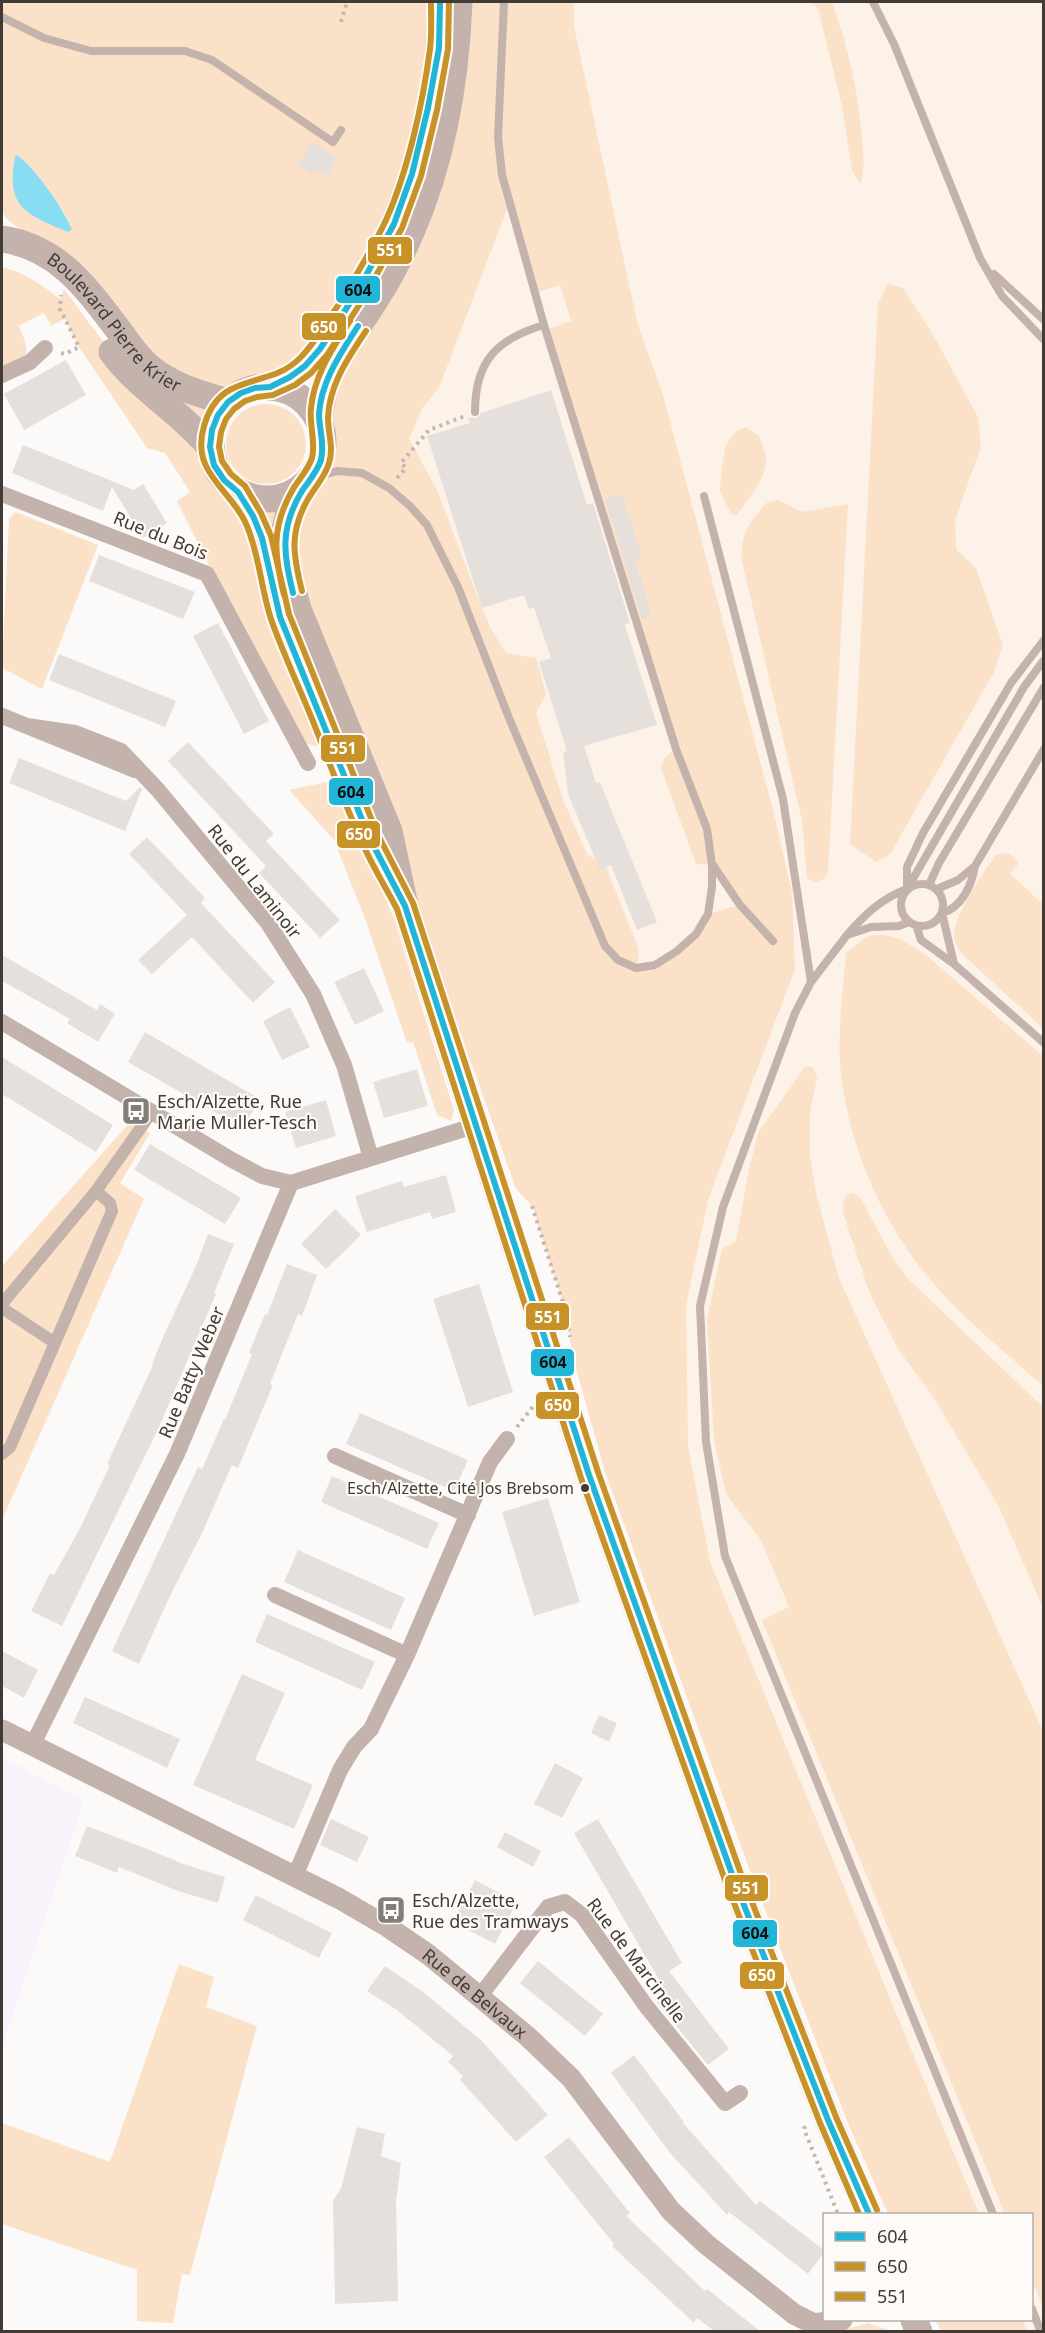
<svg xmlns="http://www.w3.org/2000/svg" width="1045" height="2333" viewBox="0 0 1045 2333" font-family="'Noto Sans',sans-serif">
<style>
.commercial{fill:#f8f2fb}
.built{fill:#fdf2e7}
.green{fill:#fae1c8;fill-rule:evenodd}
.water{fill:#89ddf2}
.building{fill:#e6e0dd}
.lines{fill:none;stroke-linecap:round;stroke-linejoin:round}
.path{stroke:#c2b7b3;stroke-width:4;stroke-dasharray:3 4.5;stroke-linecap:butt}
.service{stroke:#c4b2ac;stroke-width:8}
.pedestrian{stroke:#c4b2ac;stroke-width:12}
.minor{stroke:#c4b2ac;stroke-width:16}
.tertiary{stroke:#c4b2ac;stroke-width:21}
.primary{stroke:#c4b2ac;stroke-width:27}
.bus-1-casing{stroke:#fdfaf7;stroke-width:10}
.bus-2-casing{stroke:#fdfaf7;stroke-width:10}
.bus-3-casing{stroke:#fdfaf7;stroke-width:10}
.bus-1{stroke:#21b6d8;stroke-width:6}
.bus-2{stroke:#c79227;stroke-width:6}
.bus-3{stroke:#c79227;stroke-width:6}
.bus-dot{fill:#423b35;stroke:#fdfaf7;stroke-width:2}
.labels{text-anchor:middle;dominant-baseline:central;stroke-width:4.5;stroke-linejoin:round;paint-order:stroke}
.bus-label{font-size:16px;fill:#423b35;stroke:#fdfaf7;text-anchor:end}
.street-label{font-size:18px;fill:#423b35;stroke:#fdfaf7}
.poi-label{font-size:18px;fill:#423b35;stroke:#fdfaf7;text-anchor:start}
.line-badge{stroke:#fdfaf7;stroke-width:2}
.badge-label{font-size:16px;text-anchor:middle;font-weight:bold;fill:#fff}
.pale-badge-label{font-size:16px;text-anchor:middle;font-weight:bold;fill:#111}
</style>
<rect width="100%" height="100%" fill="#fcfaf8"/>
<path class="commercial" d="M2,1757L84,1801L2,2048Z"/>
<path class="built" d="M475,2H1043V2331H1011L1006,2320H1032V2214H963L686,1541L349,507Z"/>
<path class="green" d="M2,2H440L439,48L428,108L357,292L270,387C262,388 244,393 239,393C229,392 218,386 208,383C193,379 179,374 166,365C128,336 111,286 73,257C54,242 10,231 2,211ZM17,156C37,170 63,207 72,229Z
M459,2H574V26L637,322L663,395L774,814L792,893L795,969L708,1200L686,1306L688,1446L710,1562L979,2214H888L847,2121L750,1871L605,1472L572,1354L567,1315L532,1206L516,1189L389,831L324,748L296,741L177,501L190,492L165,453L147,448L79,347L65,319L51,326L44,313L19,326C29,350 33,362 2,366V267C25,273 41,284 60,299L64,289L114,356L182,388L228,402C221,411 215,419 212,430C199,482 259,518 301,487C318,473 324,456 322,434ZM509,204L535,293L560,285L571,321L545,330L676,749L665,757L661,768L696,864L712,865L740,905L708,914L677,951L655,965L636,968L639,955L636,942L606,867L587,854L563,800L536,713L546,694L536,658L506,653L491,629L480,603L437,490L409,439L423,407L439,388Z
M809,2H832C848,48 858,89 862,138C863,155 866,169 860,184L852,170L842,106L818,8Z
M888,284L903,288L932,333L978,417L981,447L955,520L956,549L976,568L1003,645L993,674L890,854L876,862L850,844L878,303Z
M226 444a40 40 0 1 1 80 0a40 40 0 1 1-80 0Z
M746,427L759,436C761,443 766,452 766,459C766,480 748,499 737,515L731,514L720,491L722,465L726,445L736,431Z
M778,500L802,512L848,504L828,872L824,879L816,883L807,878L802,821L742,561C740,533 749,524 766,503Z
M16,512L98,545L42,689L2,668L9,518Z
M336,780L394,919L454,1110L451,1121L437,1115L413,1042L407,1043L367,924L334,840L289,790Z
M1009,853L1019,863L1010,874L1043,904V1028L961,953C958,948 954,942 954,936C954,913 983,875 995,855Z
M872,935H884L900,939L925,954L1043,1056V1386C1010,1356 973,1327 942,1293C885,1232 847,1147 840,1063C838,1027 843,990 846,953L862,940Z
M805,1067H813L817,1078L810,1112V1157L817,1197L839,1278L1043,1731V2308L1032,2279V2214H1005L762,1620L789,1607L761,1540L726,1494L714,1440L707,1319L722,1249L736,1241L749,1169L759,1131Z
M131,1121L150,1133L120,1183L144,1199L2,1520V1266Z
M852,1193L860,1197L890,1253L907,1278L1043,1407V1608L998,1505L932,1395L898,1349L870,1294L843,1213V1202L846,1196Z
M179,1964L214,1977L206,2007L257,2026L190,2275L182,2274L173,2323L137,2321V2270L2,2224V2123L110,2162Z
M935,2320H1022L1027,2331H941Z
M868,2323L891,2331L837,2332Z"/>
<path class="water" d="M17,155C37,170 62,207 72,229L68,232C26,214 6,209 15,157Z"/>
<path class="building" d="M312,142L337,159L327,176L316,170L313,174L298,166Z
M66,360L86,395L24,430L4,394Z
M551,390L587,505L593,503L630,623L625,625L627,632L657,725L584,746L596,783L600,782L657,922L637,930L611,865L600,870L568,794L563,752L567,751L539,662L551,658L534,608L529,609L524,595L482,608L427,436L470,423L468,417L477,418L481,413Z
M23,445L134,490L143,484L167,523L143,538L112,487L103,511L12,473Z
M622,494L642,557L635,560L652,616L642,619L605,499Z
M99,555L195,592L183,619L89,581Z
M218,623L269,721L244,734L193,636Z
M59,654L176,701L165,727L49,680Z
M188,742L274,834L266,841L340,920L320,938L259,873L266,866L168,761Z
M19,758L126,801L140,787L142,789L125,831L9,783Z
M147,837L205,898L201,903L275,982L253,1003L192,937L152,974L138,960L187,915L129,854Z
M2,955L97,1010L100,1004L115,1014L98,1042L67,1023L70,1019L2,981Z
M364,968L384,1011L355,1025L334,982Z
M290,1007L310,1047L282,1060L263,1021Z
M145,1032L260,1099L242,1128L128,1062Z
M2,1057L113,1125L96,1152L2,1094Z
M417,1069L428,1106L384,1118L373,1082Z
M326,1100L336,1136L296,1148L285,1112Z
M150,1144L241,1198L225,1224L134,1170Z
M446,1175L456,1212L432,1219L430,1212L367,1232L355,1196L402,1181L404,1187Z
M335,1209L361,1235L326,1269L301,1244Z
M208,1234L234,1244L214,1293L216,1294L159,1427L62,1626L31,1611L50,1573L54,1575L79,1530L110,1465L107,1464L153,1365L152,1364L164,1335L196,1266Z
M287,1264L317,1275L302,1316L298,1314L270,1384L273,1385L238,1468L232,1465L203,1531L170,1596L139,1664L112,1651L198,1467L202,1469L224,1419L225,1420L252,1354L249,1353L265,1314L267,1315Z
M479,1284L513,1392L468,1407L433,1299Z
M360,1413L468,1460L454,1491L346,1444Z
M332,1476L439,1523L427,1549L321,1502Z
M548,1498L580,1602L534,1616L502,1512Z
M298,1550L405,1598L391,1630L284,1582Z
M267,1614L375,1662L362,1690L255,1642Z
M2,1651L38,1670L24,1698L2,1686Z
M242,1674L285,1693L255,1760L313,1785L294,1829L193,1785Z
M85,1697L180,1739L167,1768L73,1723Z
M599,1715L617,1723L609,1742L591,1733Z
M555,1763L583,1778L562,1818L534,1804Z
M331,1819L369,1837L357,1862L320,1845Z
M598,1819L682,1963L669,1971L729,2049L708,2065L655,2000L666,1992L574,1833Z
M87,1826L147,1849L177,1861V1862L225,1877L218,1903L178,1891L119,1867L117,1873L75,1856Z
M505,1832L541,1851L533,1867L497,1847Z
M475,1880L517,1902L495,1944L453,1922Z
M256,1895L332,1933L319,1958L243,1920Z
M538,1961L603,2014L585,2036L520,1983Z
M385,1966L423,1992L481,2040L548,2115L516,2142L460,2080L463,2076L448,2062L453,2056L397,2010L367,1991Z
M634,2055L684,2122L683,2123L756,2205L760,2201L825,2251L808,2274L729,2212L727,2215L670,2153L611,2073Z
M357,2127L385,2134L381,2156L401,2163L396,2201L398,2301L335,2304L333,2201L341,2188Z
M569,2137L630,2213L626,2216L705,2291L707,2289L760,2331H714L697,2318L694,2323L612,2246L614,2244L544,2157Z"/>
<g class="lines">
<path class="path" d="M341,22L347,2
M61,353L65,354L79,347L60,309L61,295
M397,478L406,468L401,463L429,430L465,416
M532,1206L567,1315L570,1337
M517,1427L535,1404L543,1402
M805,2126L804,2129L838,2214"/>
<path class="service" d="M873,2L894,44L980,258L1002,296L1044,340
M2,17L44,38L91,51H185L212,60L333,142L341,130
M994,274L1044,320
M475,412C475,362 496,339 544,325
M310,479L337,471L362,473L389,488L410,506L427,525L458,587L509,718L605,946L618,960L636,968L655,965L677,951L696,934L708,914L712,887V865L707,829L676,749L544,325L502,175L498,137L504,2
M704,496L783,799L811,982
M713,865L740,905L773,941
M975,866L1044,749
M901 905a21 21 0 1 1 42 0a21 21 0 1 1-42 0Z
M929,885L939,863L1044,687
M907,889V867L923,833L1011,683L1044,640
M909,922L899,926L871,927L847,935C864,915 882,898 907,889L1024,687L1044,660
M916,925L921,940L954,964L942,913C962,908 972,884 975,866L958,880L937,889
M847,935L811,982L795,1013L723,1207L700,1306L706,1442L725,1556L993,2214
M954,964L1044,1043
M1032,2309L1041,2332"/>
<path class="pedestrian" d="M2,1304L96,1191L152,1112
M2,1308L55,1343
M2,1454L10,1447L112,1211L110,1203L96,1191"/>
<path class="minor" d="M2,375L30,362L45,348
M2,494L207,574L308,763
M2,716L135,770
M27,726L75,733L121,751L158,790L268,923L313,994L344,1065L371,1158
M2,1022L232,1160L262,1176L291,1183
M335,1456L468,1515
M275,1595L407,1655
M32,1746L177,1454L291,1183L477,1125
M295,1876L340,1770L354,1747L371,1729L407,1655L490,1462L507,1439
M480,1996L548,1907L565,1902L582,1915L646,2006L725,2103L740,2093"/>
<path class="tertiary" id="s1" d="M2,1730L340,1899L388,1927L429,1955L527,2036L571,2078L671,2211L706,2244L794,2314L814,2324L842,2320"/>
<g class="primary">
<path id="s2" d="M2,239C59,247 88,290 120,332C130,346 142,363 157,373C178,388 203,395 228,402"/>
<path d="M112,352C139,389 180,411 210,447"/>
<circle cx="267" cy="443" r="56"/>
<path d="M270,387C282,381 295,375 305,366C321,351 331,332 343,314C362,286 381,254 394,223C419,166 438,86 440,24"/>
<path d="M319,422C321,409 322,395 326,382C336,352 359,327 375,300C389,279 401,255 411,232C443,159 456,81 459,2"/>
<path d="M305,485L289,513L283,538L285,562L298,609L389,831L405,906L589,1475L733,1877L828,2120L869,2214"/>
<path d="M238,492L253,516L262,538L280,617L369,837L389,874"/>
<path d="M914,2320L919,2332"/>
</g>
<g class="bus-1-casing">
<path id="bus-1" d="M440,2L439,48L428,108L412,174L394,224L357,292L320,349L305,366L290,377L270,387L255,388L241,393L228,402L218,415L212,430L210,447L214,465L224,480L238,492L253,516L262,538L280,617L369,837L405,906L589,1475L733,1877L828,2120L869,2214
M293,593C283,554 280,527 302,491C309,481 317,472 321,460C325,444 319,429 319,414C321,381 341,353 358,326"/>
</g>
<g class="bus-2-casing">
<path id="bus-2" d="M431,2C431,17 432,33 430,49C423,102 408,171 386,220C372,250 354,279 337,307C325,324 315,343 300,358C268,391 220,369 204,426C190,474 232,489 247,526C260,557 261,591 272,622C284,655 299,687 312,719C328,759 343,800 361,840C371,864 385,886 397,909L581,1478L725,1880L820,2123L859,2214
M302,591C293,555 289,532 308,499C315,487 325,477 329,463C334,448 328,433 328,418C329,385 348,358 366,331"/>
</g>
<g class="bus-3-casing">
<path id="bus-3" d="M449,2L448,49L437,110L421,176L402,228L365,296L327,355L311,373L295,385L273,395L257,397L245,401L234,409L226,419L221,432L219,447L222,461L231,474L245,486L261,513L271,536L289,614L377,833L413,903L598,1472L741,1874L836,2117L877,2210
M284,595C274,554 271,527 293,489C299,479 308,470 312,458C316,442 309,424 311,408C314,375 333,348 350,321"/>
</g>
<use href="#bus-1" class="bus-1"/>
<use href="#bus-2" class="bus-2"/>
<use href="#bus-3" class="bus-3"/>
</g>
<defs>
<g id="bus-square" transform="scale(1.5)"><rect x="-9" y="-9" width="18" height="18" rx="4" fill="#837e79" stroke="#fdfaf7"/><path d="M-5-6H5V4H4V6H2V4H-2V6H-4V4H-5ZM-3.5-4V0h7V-4ZM-3.5 1.2v1.5H-2V1.2ZM2 1.2v1.5H3.5V1.2Z" fill="#fff"/></g>
</defs>
<g fill-rule="evenodd">
<use href="#bus-square" x="136" y="1111"/>
<use href="#bus-square" x="391" y="1910"/>
</g>
<circle class="bus-dot" cx="585" cy="1488" r="5"/>
<g class="labels">
<g class="bus-label">
<text x="574" y="1488">Esch/Alzette, Cité Jos Brebsom</text>
</g>
<g class="street-label">
<text stroke="none"><textPath href="#s2" startOffset="144">Boulevard Pierre Krier</textPath></text>
<text transform="translate(161 535) rotate(22)">Rue du Bois</text>
<text transform="translate(255 881) rotate(52)">Rue du Laminoir</text>
<text transform="translate(191 1372) rotate(-67)">Rue Batty Weber</text>
<text transform="translate(637 1960) rotate(53)">Rue de Marcinelle</text>
<text stroke="none"><textPath href="#s1" startOffset="543">Rue de Belvaux</textPath></text>
</g>
<g class="poi-label">
<text x="157" y="1101">Esch/Alzette, Rue<tspan x="157" dy="21">Marie Muller-Tesch</tspan></text>
<text x="412" y="1900">Esch/Alzette,<tspan x="412" dy="21">Rue des Tramways</tspan></text>
</g>
</g>
<g class="line-badge">
<rect x="367" y="236" width="46" height="29" rx="6" fill="#c79227"/>
<rect x="335" y="275" width="46" height="29" rx="6" fill="#21b6d8"/>
<rect x="301" y="312" width="46" height="29" rx="6" fill="#c79227"/>
<rect x="320" y="734" width="46" height="29" rx="6" fill="#c79227"/>
<rect x="328" y="777" width="46" height="29" rx="6" fill="#21b6d8"/>
<rect x="336" y="820" width="45" height="29" rx="6" fill="#c79227"/>
<rect x="525" y="1302" width="45" height="29" rx="6" fill="#c79227"/>
<rect x="530" y="1348" width="45" height="29" rx="6" fill="#21b6d8"/>
<rect x="535" y="1391" width="45" height="29" rx="6" fill="#c79227"/>
<rect x="724" y="1874" width="45" height="28" rx="6" fill="#c79227"/>
<rect x="732" y="1919" width="46" height="29" rx="6" fill="#21b6d8"/>
<rect x="739" y="1961" width="46" height="29" rx="6" fill="#c79227"/>
</g>
<g class="badge-label">
<text x="390" y="256">551</text>
<text x="324" y="333">650</text>
<text x="343" y="754">551</text>
<text x="359" y="840">650</text>
<text x="548" y="1323">551</text>
<text x="558" y="1411">650</text>
<text x="746" y="1894">551</text>
<text x="762" y="1981">650</text>
</g>
<g class="pale-badge-label">
<text x="358" y="296">604</text>
<text x="351" y="798">604</text>
<text x="553" y="1368">604</text>
<text x="755" y="1939">604</text>
</g>
<rect width="1045" height="2333" fill="none" stroke="#423b35" stroke-width="6"/>
<rect x="823" y="2213" width="210" height="108" fill="#fdfaf7" stroke="#b2aea9" stroke-width="1.5"/>
<rect x="835" y="2232" width="30" height="9" fill="#21b6d8" stroke="#b2aea9" stroke-width="1.5"/>
<text x="877" y="2243" font-size="18" fill="#423b35">604</text>
<rect x="835" y="2262" width="30" height="9" fill="#c79227" stroke="#b2aea9" stroke-width="1.5"/>
<text x="877" y="2273" font-size="18" fill="#423b35">650</text>
<rect x="835" y="2292" width="30" height="9" fill="#c79227" stroke="#b2aea9" stroke-width="1.5"/>
<text x="877" y="2303" font-size="18" fill="#423b35">551</text>
</svg>
